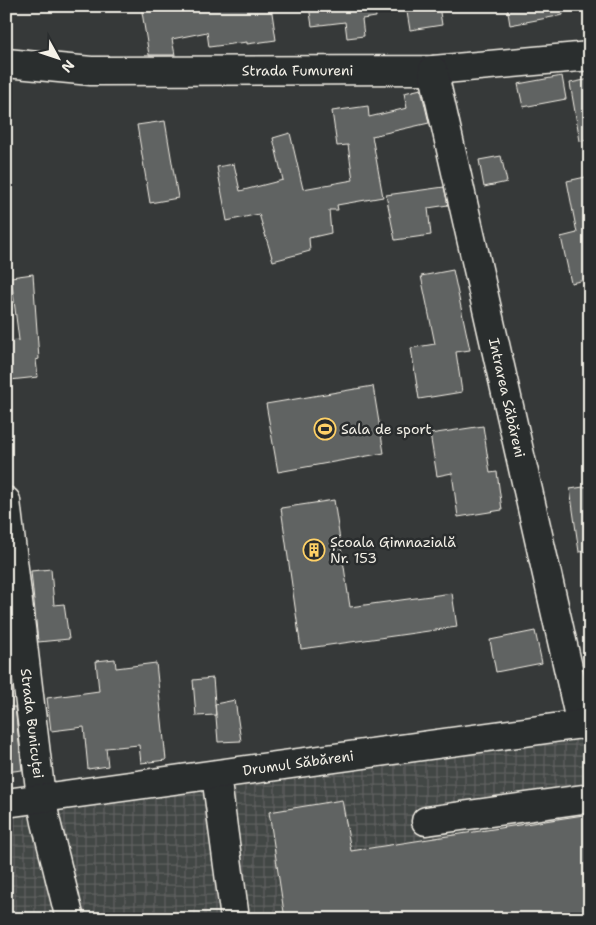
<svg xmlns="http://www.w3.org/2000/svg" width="596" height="925" viewBox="0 0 596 925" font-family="'Shantell Sans',sans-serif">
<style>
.industrial{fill:url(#industrial-grid)}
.building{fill:#616362;stroke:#f4f1e8}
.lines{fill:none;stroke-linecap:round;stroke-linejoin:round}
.minor-casing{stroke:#f4f1e8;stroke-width:31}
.major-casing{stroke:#f4f1e8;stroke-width:31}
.minor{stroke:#2a2d2e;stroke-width:28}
.major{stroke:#2a2d2e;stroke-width:28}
.labels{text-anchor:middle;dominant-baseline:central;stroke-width:5;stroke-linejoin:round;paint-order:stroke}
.street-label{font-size:14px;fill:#f4f1e8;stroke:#2a2d2e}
.poi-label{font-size:14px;fill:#f4f1e8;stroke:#2a2d2e;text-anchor:start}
</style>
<defs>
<pattern id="industrial-grid" width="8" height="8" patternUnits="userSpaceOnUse" patternTransform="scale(1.25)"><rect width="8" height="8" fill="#434645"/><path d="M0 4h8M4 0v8" fill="none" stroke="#5f6160"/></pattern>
</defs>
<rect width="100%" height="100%" fill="#363939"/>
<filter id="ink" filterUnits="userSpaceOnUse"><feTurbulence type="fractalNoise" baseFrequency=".02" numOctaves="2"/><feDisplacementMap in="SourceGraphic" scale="10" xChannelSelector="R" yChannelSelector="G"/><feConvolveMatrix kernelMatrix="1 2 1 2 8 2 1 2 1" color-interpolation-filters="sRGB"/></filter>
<g filter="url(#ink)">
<path class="industrial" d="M590,711V919H6V792Z"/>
<path class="building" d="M141,6H271L276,40L247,44V42L209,47L207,32L172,39L175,55H149Z
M309,6H375L376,17L362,19L364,36L347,38L345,22L312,26Z
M406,6H439L442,25L410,30Z
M507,6H562L563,15L510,25Z
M562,76L566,99L523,107L518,84Z
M590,79V140L580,141L570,83Z
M421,89L429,123L372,136L383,197L337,205L338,210H329L331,233L309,238L310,251L273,261L259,214L227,221L217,167L234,164L240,191L283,180L273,138L290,133L303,189L353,180L348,145L337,146L332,111L368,106L369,117L407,108L404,93Z
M165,121L178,198L150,203L137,125Z
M501,156L507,182L484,187L479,160Z
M590,176V279L571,283L561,237L577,233L567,181Z
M444,187L448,205L428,208L431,235L395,240L386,195Z
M453,270L470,350L456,352L462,392L419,399L411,348L435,344L421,276Z
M33,274L39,359L36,360L38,377L10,380L7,341L19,340L11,277Z
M373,386L384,453L278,472L266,404Z
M483,426L490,473L497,472L502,510L458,517L452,473L437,476L430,434Z
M590,486V551L579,552L570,489Z
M334,500L350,607L452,593L457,627L301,649L281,508Z
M51,569L54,605L64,604L69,639L38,642L31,571Z
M535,631L542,663L496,672L490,640Z
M115,659L116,668L156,663L166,760L141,763L139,745L106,748L108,766L88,769L84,727L51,731L47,698L99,691L96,661Z
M213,678L216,715L196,716L193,680Z
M235,700L241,741L218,742L215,704Z
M6,707H15L22,770L6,772Z
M342,800L351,851L590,814V919H285L269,812Z"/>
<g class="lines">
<g class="minor-casing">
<g id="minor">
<path id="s1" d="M6,63L91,71L433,70L590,56"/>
<path id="s2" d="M433,70L581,725"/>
<path id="s3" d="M6,501L41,797L46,822L70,919"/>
<path d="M216,775L235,919"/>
<path d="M426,821L590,798"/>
</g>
</g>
<g class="major-casing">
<g id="major">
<path id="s4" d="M6,803L590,723"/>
</g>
</g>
<use href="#minor" class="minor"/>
<use href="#major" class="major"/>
</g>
</g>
<defs>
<g id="stadium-ring" transform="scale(1.125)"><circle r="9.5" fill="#2a2d2e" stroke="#ffd166" stroke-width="1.5"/><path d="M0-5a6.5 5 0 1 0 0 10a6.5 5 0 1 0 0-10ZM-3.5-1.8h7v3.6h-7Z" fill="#ffd166"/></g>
<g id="building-ring" transform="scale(1.125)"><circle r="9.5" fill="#2a2d2e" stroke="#ffd166" stroke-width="1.5"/><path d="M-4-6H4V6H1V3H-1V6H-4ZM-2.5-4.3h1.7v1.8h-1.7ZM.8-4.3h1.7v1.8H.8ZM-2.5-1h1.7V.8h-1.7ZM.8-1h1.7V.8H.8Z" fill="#ffd166"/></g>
</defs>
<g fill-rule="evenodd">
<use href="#stadium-ring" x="325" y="429"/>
<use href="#building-ring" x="314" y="550"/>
</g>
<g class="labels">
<g class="street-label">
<text stroke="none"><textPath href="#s1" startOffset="292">Strada Fumureni</textPath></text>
<text stroke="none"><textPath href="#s2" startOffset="336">Intrarea Săbăreni</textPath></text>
<text stroke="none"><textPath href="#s3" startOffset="224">Strada Bunicuței</textPath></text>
<text stroke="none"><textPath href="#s4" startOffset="295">Drumul Săbăreni</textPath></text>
</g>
<g class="poi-label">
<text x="341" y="429">Sala de sport</text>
<text x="330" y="542">Școala Gimnazială<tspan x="330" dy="16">Nr. 153</tspan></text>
</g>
</g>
<rect width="596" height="925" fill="none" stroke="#2a2d2e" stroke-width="25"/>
<rect x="12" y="12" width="571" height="900" fill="none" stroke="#f4f1e8" stroke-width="2" filter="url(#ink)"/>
<g transform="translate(58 58) rotate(130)" stroke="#2a2d2e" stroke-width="4" paint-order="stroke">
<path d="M0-4L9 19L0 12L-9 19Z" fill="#f4f1e8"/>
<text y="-8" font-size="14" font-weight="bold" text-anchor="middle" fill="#f4f1e8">N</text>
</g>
</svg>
